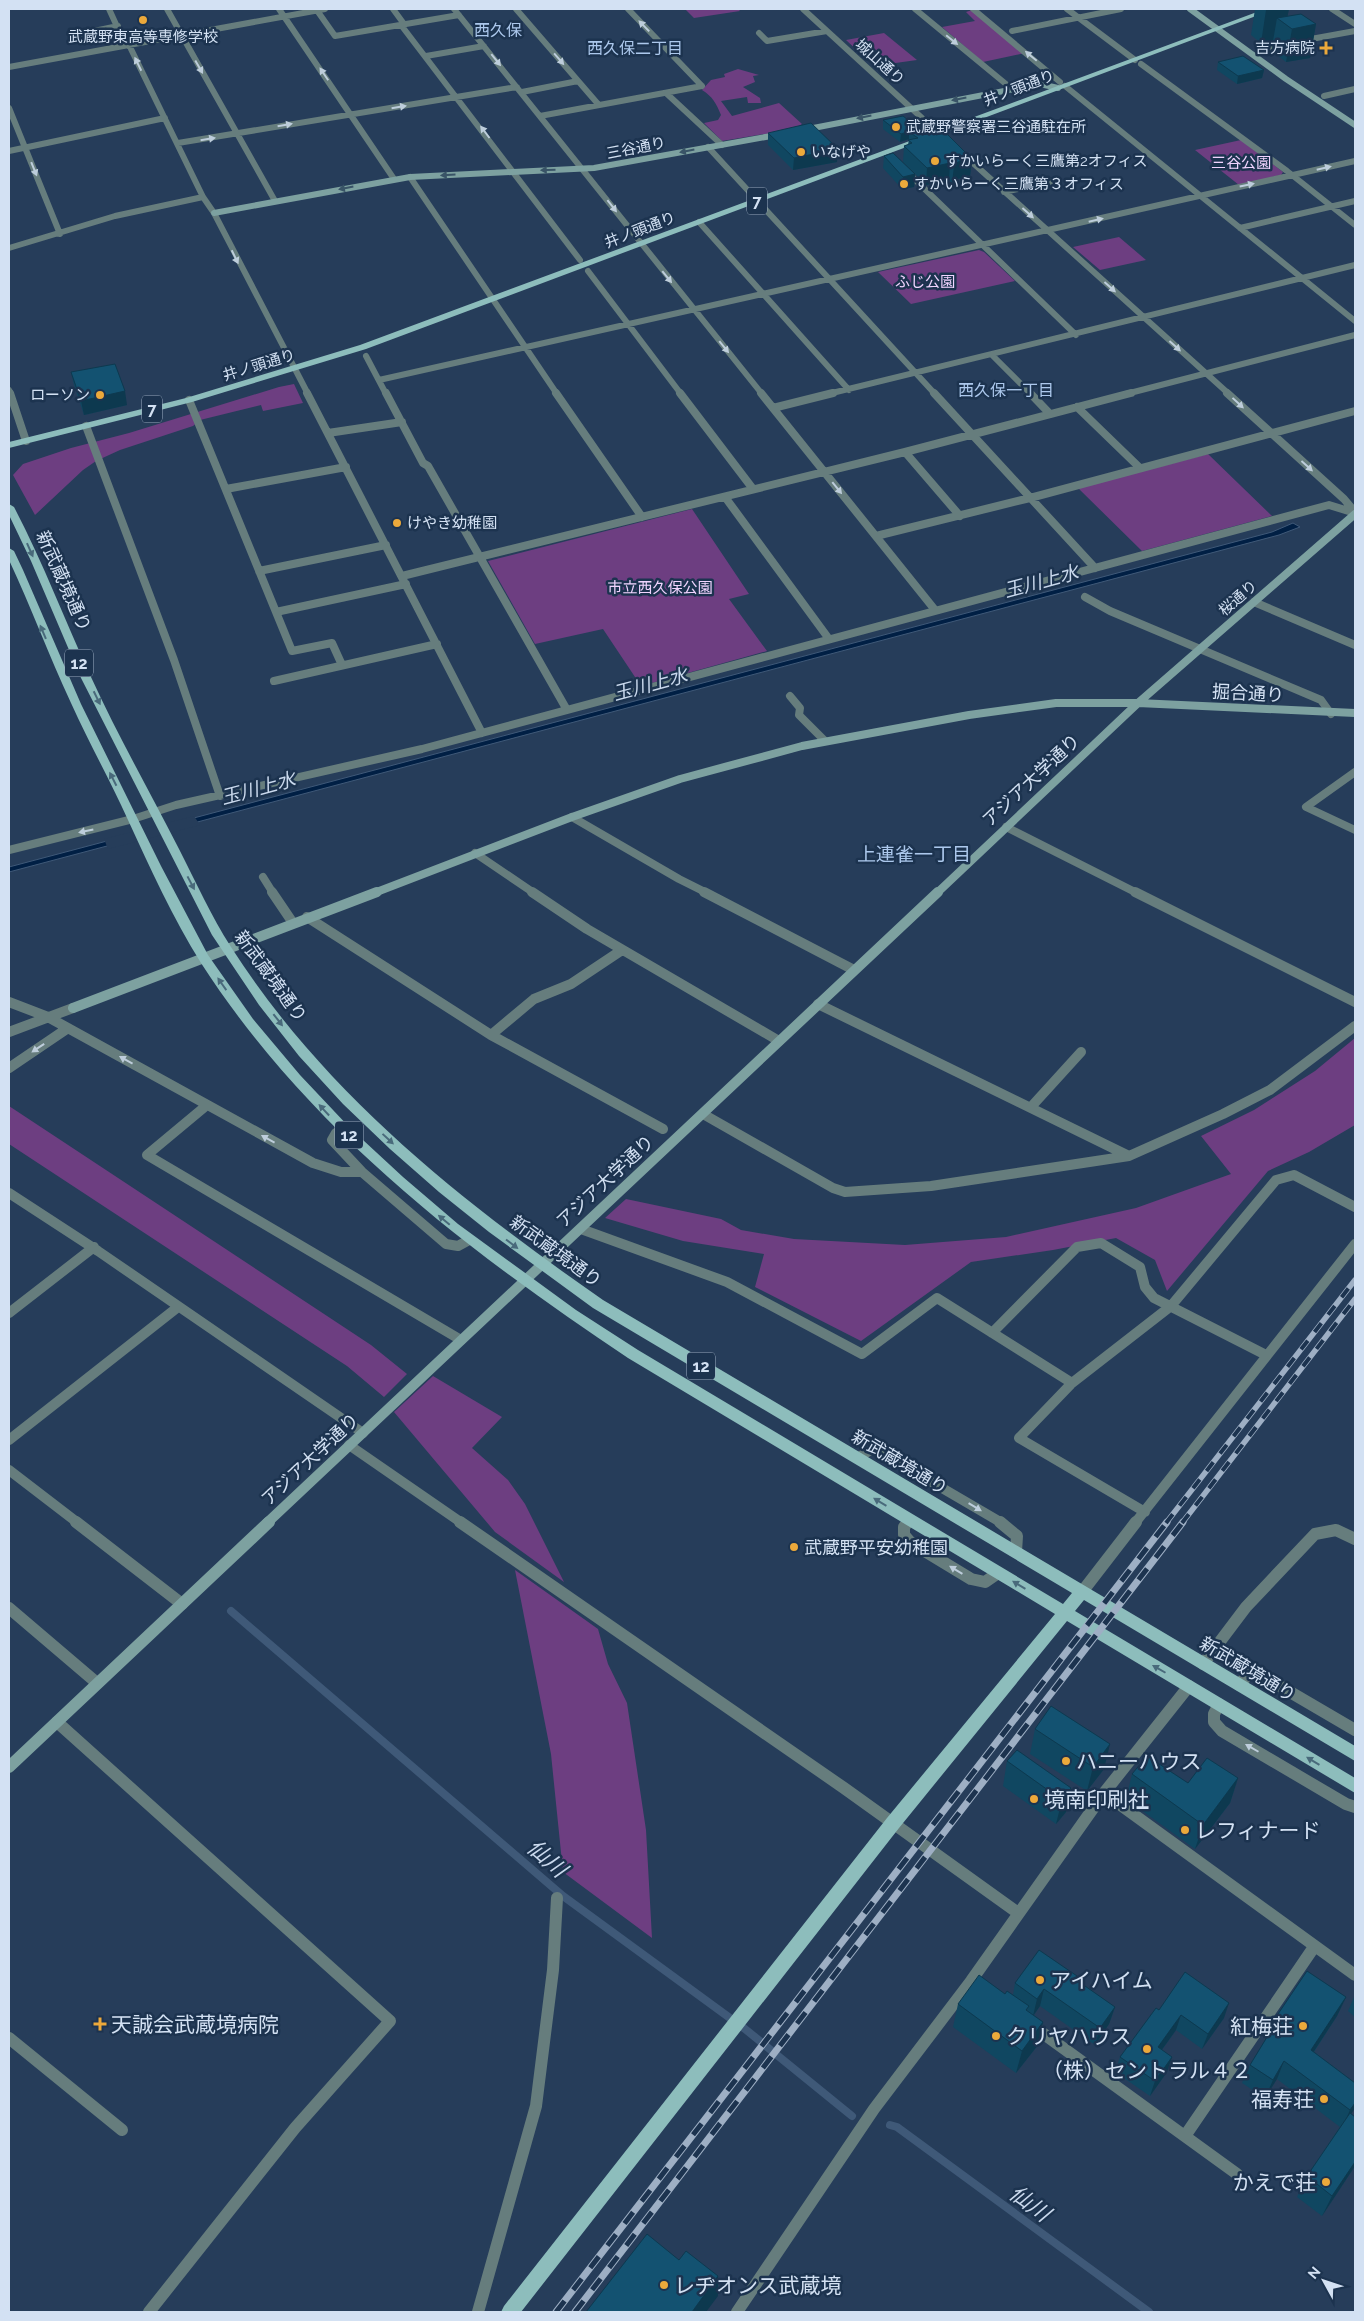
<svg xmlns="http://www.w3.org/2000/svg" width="1364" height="2321" viewBox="0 0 1364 2321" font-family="Raleway,'Noto Sans JP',sans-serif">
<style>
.green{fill:#6d3e81}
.water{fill:#001f44;stroke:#3f5978}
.pier{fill:#263d5a}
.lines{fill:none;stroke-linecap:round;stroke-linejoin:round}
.stream{stroke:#3f5978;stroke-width:8}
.street-far3{stroke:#667d7d;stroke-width:6}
.street-far2{stroke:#667d7d;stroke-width:8}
.street-far1{stroke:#667d7d;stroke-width:10}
.street{stroke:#667d7d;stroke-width:12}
.secondary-far3{stroke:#7da1a0;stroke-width:6}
.secondary-far2{stroke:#7da1a0;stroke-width:8}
.secondary-far1{stroke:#7da1a0;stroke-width:10}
.secondary{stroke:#7da1a0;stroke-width:12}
.primary{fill:#8dbdbc;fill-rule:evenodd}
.rail-far1-casing{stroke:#9eafc4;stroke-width:5.5}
.rail-casing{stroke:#9eafc4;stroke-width:7}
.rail-far1{stroke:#1c334f;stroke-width:4;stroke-dasharray:11;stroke-linecap:butt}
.rail{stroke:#1c334f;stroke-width:5;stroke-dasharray:14;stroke-linecap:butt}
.wall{fill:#104761}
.shaded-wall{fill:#0d394f}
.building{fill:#135271;stroke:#0d394f}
.oneway{fill:#bdcddb}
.oneway2{fill:#395467}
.oneway3{fill:#496a7b}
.poi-dot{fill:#eca93b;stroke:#1c334f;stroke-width:2}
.labels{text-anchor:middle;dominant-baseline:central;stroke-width:5;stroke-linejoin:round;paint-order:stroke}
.far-poi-label{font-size:15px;fill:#d3e1f3;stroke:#1c334f;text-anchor:start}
.far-street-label{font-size:15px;fill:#d3e1f3;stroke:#1c334f}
.far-park-label{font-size:15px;fill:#f1d4ff;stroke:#1c334f}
.far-quarter-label{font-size:16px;fill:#acc8ec;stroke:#1c334f}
.far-neighbourhood-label{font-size:16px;fill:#acc8ec;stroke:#1c334f}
.shield{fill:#1c334f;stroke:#9cadc2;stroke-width:1}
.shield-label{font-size:16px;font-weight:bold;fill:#d3e1f3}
.street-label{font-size:18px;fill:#d3e1f3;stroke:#1c334f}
.poi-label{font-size:18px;fill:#d3e1f3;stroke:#1c334f;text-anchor:start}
.water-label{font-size:19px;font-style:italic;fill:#cad9ed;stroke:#1c334f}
.neighbourhood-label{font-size:19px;fill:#acc8ec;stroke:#1c334f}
.near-poi-label{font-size:21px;fill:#d3e1f3;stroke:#1c334f;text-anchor:start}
.near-water-label{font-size:22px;font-style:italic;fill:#cad9ed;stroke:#1c334f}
</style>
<rect width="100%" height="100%" fill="#263d5a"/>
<path class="green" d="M685,9H738L740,11L694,18Z
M972,10L1025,53L983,62L942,27L975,21L966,12Z
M884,33L917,60L874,66L846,40Z
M738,69L759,75L753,76L755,82L743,87L760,98L761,103H748L747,97L721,101L732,116L779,103L802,124L795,129L722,141L704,123L718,120L721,115C716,103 713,97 702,90L711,80L725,77L724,74Z
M1241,140L1283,172L1281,175L1239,185L1195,150Z
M1119,237L1146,260L1100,270L1073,247Z
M979,250L984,252L1015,281L911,304L878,272Z
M294,384L303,403L263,411L261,405L200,420L193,426L120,450L96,461L83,470L35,515L13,475L23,464L71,448L129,433L279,387Z
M1208,454L1272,516L1142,551L1078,488Z
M692,509L749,594L729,599L767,651L641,686L603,629L535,644L488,561Z
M1355,1038V1125L1309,1152L1268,1171L1167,1291L1155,1260L1116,1238L1053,1250L971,1262L861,1341L755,1287L764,1254L683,1241L605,1218L626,1199L721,1219L741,1230L794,1239L905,1245L1006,1237L1136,1208L1231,1174L1201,1136L1254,1110L1315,1071Z
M9,1106L371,1345L407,1374L384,1397L347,1366L9,1144Z
M433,1376L502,1417L472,1448L508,1480L525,1504L564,1582L495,1532L394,1412Z
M515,1570L598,1629L608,1664L627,1703L646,1830L652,1938L563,1872L551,1754Z"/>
<path class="water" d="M1293,523L1300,527L1279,535L9,872V867L1272,532Z"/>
<path class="pier" d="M194,816L200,825L108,849L104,839Z"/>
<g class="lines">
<path class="stream" d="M231,1611L563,1896L745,2029L852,2116
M890,2125L897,2127L1149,2312"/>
<path class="street-far3" d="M109,9L125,44L130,47L203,197L214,213L308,394
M167,9L275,201
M279,9L394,179
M316,9L335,36L459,15
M393,9L404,24
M454,9L762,394
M516,9L598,104
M628,9L702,86
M803,9L946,140
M915,9L1012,89
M973,9L1060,82
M1067,9L1135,60
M1332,9L1355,24
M401,25L580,260
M1012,31L1121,9
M759,33L767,41L827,31
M75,35L118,26
M1300,41L1355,31
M1260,48L1286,44
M426,56L484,46
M1141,64L1287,171L1355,225
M9,67L325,9
M1065,86L1355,321
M522,92L578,81
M666,93L722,145
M1324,96L1355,89
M9,108L60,234
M540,116L702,86
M178,143L517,87
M708,147L935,394
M9,151L165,118
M963,154L1229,394
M906,171L1076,335
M410,177L557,394
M1004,192L1058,180
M699,222L849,390
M1240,228L1355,201
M9,248L115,216L203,197
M588,271L681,394
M992,355L1031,394
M366,356L386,394
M379,380L1355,161
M9,390L10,394
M828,394L1355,265
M1126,394L1355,335"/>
<path class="street-far2" d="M10,393L26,441
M307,393L482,733
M386,393L423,463L428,466L567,710
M556,393L642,517
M680,393L753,489
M761,393L935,610
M934,393L1095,568
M1030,393L1050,414
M1227,393L1344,499L1355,512
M189,400L292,651L332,643L342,665
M1077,407L1140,468
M773,408L833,393
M86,426L174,660L220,796
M328,433L402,422
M905,452L960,516
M226,489L346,467
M725,497L829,639
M876,536L1030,498L1355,411
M259,571L386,545
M402,576L905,452L1131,393
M1085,597L1110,611L1321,700L1331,714
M1254,602L1355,645
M276,612L406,584
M274,681L437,644
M790,696L800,708L799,715L825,741
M1355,772L1306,807L1355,830
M572,817L679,879L707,893
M1006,827L1137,893
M9,850L133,819L176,805L422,749L1329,505L1355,513
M475,853L534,893
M263,877L273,893"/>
<path class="street-far1" d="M272,892L293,923
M532,892L587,929L779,1041
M704,892L854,970
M1135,892L1355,1002
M307,917L491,1035L663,1129
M9,1002L48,1017L313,1163L341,1172H362
M818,1004L1129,1156
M9,1032L73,1008
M491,1035L534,999L571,984L622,950
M9,1068L68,1028
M207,1105L147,1155L461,1340
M1031,1107L1081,1052
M703,1114L833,1188L845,1192L931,1186L1129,1156L1223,1114L1270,1090L1355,1026
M343,1129L336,1133L332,1140L362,1172L446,1244L458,1246L469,1240
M9,1193L98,1251L363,1433
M581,1229L727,1282L862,1354L937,1298L1072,1383
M9,1313L94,1247
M992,1333L1077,1247L1101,1243L1140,1267L1145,1287L1154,1298L1266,1355
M9,1440L178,1307
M349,1445L462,1523
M857,1458L871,1450H877L1002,1523
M9,1470L78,1523
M1145,1512L1019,1438L1072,1383L1171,1306L1276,1180L1294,1175L1355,1207
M907,1523L910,1520
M1135,1523L1355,1244"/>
<path class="street" d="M76,1522L182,1604
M460,1522L844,1788L1018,1913
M908,1522L904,1527V1535L910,1542L971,1579L985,1582L998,1573
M1000,1522L1017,1536L1016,1552
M1082,1592L1136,1522
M9,1608L97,1683
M1203,1664L1246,1607L1315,1534L1336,1530L1355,1539
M1239,1685L1250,1672H1256L1355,1730
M1219,1704L1214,1714V1722L1222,1731L1346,1804L1355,1807
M57,1722L390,2021L295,2128L149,2312
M1104,1793L1355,1975
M1030,2024L1237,2174
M9,2038L122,2130
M1185,2136L1314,1947
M478,2312L536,2106L553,1970L557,1898
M737,2312L874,2109L971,1981L1104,1793L1189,1686"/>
<path class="secondary-far3" d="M1190,9L1286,79L1355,125
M803,130L1040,84L1058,88
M214,213L410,177L594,168L782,134"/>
<path class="secondary-far2" d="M374,893L572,817L680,779L802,746L969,715L1056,703H1138L1355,713
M937,893L1138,703L1355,514"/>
<path class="secondary-far1" d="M73,1008L377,892
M267,1523L938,892"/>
<path class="secondary" d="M9,1767L269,1522"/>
<path class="primary" d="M1265,9H1275L366,349L192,402L9,448V442L186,398L360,345Z
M9,504L14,507C43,562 65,621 91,677C118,736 150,792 179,849C196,882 211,916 231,947C325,1094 462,1202 603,1300L1355,1746V1761L1084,1600L1075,1611L1355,1778V1793L1067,1621L899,1828L521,2312H501L504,2306L887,1818L1055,1614L628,1358C466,1250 308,1129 201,963C173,918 150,868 128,820C110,780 89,743 71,703C49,656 31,607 9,560V548L14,551L23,570L81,704L161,866L208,955L253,1019L300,1075L350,1128L403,1177L458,1224L576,1310L638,1350L1063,1604L1072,1593L593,1308L489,1232L439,1192L390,1149L343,1104L299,1056L259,1005L212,935L81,678L31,561L9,515Z"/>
<g class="rail-far1-casing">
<path id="rail-far1" d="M1166,1523L1355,1280
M1182,1523L1355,1299"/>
</g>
<g class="rail-casing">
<path id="rail" d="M556,2312L1167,1522
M575,2312L1183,1522"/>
</g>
<use href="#rail-far1" class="rail-far1"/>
<use href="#rail" class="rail"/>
</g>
<path class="wall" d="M1255,9H1289L1287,16L1316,24L1310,58L1286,62L1272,51L1273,41L1261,43L1251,35Z
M1218,62L1264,70L1262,78L1237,84L1217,70Z
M883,120L918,128L936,135L972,159L970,176L957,179L952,183L949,180L926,185L903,162L904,146L908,145L909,139L900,142L883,129Z
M768,133L837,162L793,170L768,145Z
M884,156L915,174L914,187L902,189L883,168Z
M71,372L127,405L84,415L74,385Z
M1035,1729L1104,1769L1087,1791L1030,1754Z
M1007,1761L1071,1788L1066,1812L1056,1824L1003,1786Z
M1132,1774L1188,1783L1238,1778L1230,1803L1195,1849L1126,1799Z
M1077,1976L1076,1980L1115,2007L1109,2024L1095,2045L1040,2006L1034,2015L1043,2022L1038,2045L1016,2073L953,2027L958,2004L1005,1994L1013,1995L1015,1983Z
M1355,1995V2017L1348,2011Z
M1346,1997L1337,2016L1314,2052L1355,2083L1351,2114L1355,2117V2166L1322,2216L1297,2197L1307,2176L1340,2127L1277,2079L1265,2098L1242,2083L1250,2065L1270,2032L1276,2017Z
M1159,2010L1224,2018L1202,2049L1176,2030L1162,2050L1167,2072L1150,2096L1115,2072L1120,2057Z"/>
<path class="shaded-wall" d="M1272,9H1289L1286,24L1277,18L1273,41L1261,43L1266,10Z
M1316,24L1310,58L1286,62L1292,29Z
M1264,70L1262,78L1237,84L1238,76Z
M918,128L909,132V139L900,142L901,134Z
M838,149L837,162L793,170L794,158Z
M972,159L970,176L957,179L952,183L954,166L958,162Z
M950,163L949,180L926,185L927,168Z
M915,174L914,187L902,189L903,177Z
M125,391L127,405L84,415L81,401Z
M1110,1744L1104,1769L1087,1791L1093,1767Z
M1238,1778L1230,1803L1195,1849L1203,1825Z
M1071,1788L1066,1812L1056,1824L1062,1800Z
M1044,1989L1040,2006L1033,2016L1037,1999Z
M1346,1997L1337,2016L1303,2068L1311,2050Z
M1229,2003L1224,2018L1202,2049L1208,2034Z
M1115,2007L1109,2024L1095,2045L1100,2028Z
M1181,2015L1176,2030L1153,2062L1158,2047Z
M1043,2022L1038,2045L1016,2073L1022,2051Z
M1172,2057L1167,2072L1150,2096L1155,2081Z
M1284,2061L1277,2079L1265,2098L1273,2080Z
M1355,2103V2108L1342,2128L1350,2110Z
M1355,2162V2166L1322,2216L1332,2196Z
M718,2276V2296L706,2312H692Z"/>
<path class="building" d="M1301,14L1316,24L1292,29L1277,18Z
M1243,56L1264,70L1238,76L1218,62Z
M903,116L918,128L901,134L883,120Z
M811,123L838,149L794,158L768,133Z
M926,125L936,135L946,133L972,159L958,162L954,166L950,163L927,168L904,146L912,143L908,140L918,138L909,132Z
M893,153L915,174L903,177L884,156Z
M115,364L125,391L81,401L71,372Z
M1051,1706L1110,1744L1093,1767L1035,1729Z
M1017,1750L1071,1788L1062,1800L1007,1761Z
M1147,1756L1188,1783L1207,1758L1238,1778L1203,1825L1132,1774Z
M1039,1950L1077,1976L1075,1979L1115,2007L1100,2028L1044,1989L1037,1999L1015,1983Z
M1307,1971L1346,1997L1311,2050L1355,2083V2103L1350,2110L1284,2061L1273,2080L1250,2065L1278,2019L1276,2017Z
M1185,1972L1229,2003L1208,2034L1181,2015L1158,2047L1172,2057L1155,2081L1120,2057L1156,2008L1159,2010Z
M979,1975L1005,1994L1007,1991L1029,2006L1026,2010L1043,2022L1022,2051L958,2004Z
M1350,2113L1355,2117V2162L1332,2196L1307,2176Z
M647,2234L679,2260L686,2251L718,2276L692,2312H586Z"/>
<defs><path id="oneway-solid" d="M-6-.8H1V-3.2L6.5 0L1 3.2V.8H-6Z" transform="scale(1.25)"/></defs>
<g class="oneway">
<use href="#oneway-solid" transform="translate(644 26) rotate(-134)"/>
<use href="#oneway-solid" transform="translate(952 40) rotate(39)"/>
<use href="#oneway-solid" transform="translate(1031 56) rotate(-140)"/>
<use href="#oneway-solid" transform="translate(559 59) rotate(49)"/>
<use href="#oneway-solid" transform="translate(496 60) rotate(51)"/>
<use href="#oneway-solid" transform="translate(138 64) rotate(-116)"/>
<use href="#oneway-solid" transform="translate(199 67) rotate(60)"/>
<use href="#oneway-solid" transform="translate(324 74) rotate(-124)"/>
<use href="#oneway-solid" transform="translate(399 107) rotate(-9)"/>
<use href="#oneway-solid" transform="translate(285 125) rotate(-10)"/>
<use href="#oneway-solid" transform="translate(485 132) rotate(-127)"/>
<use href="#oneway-solid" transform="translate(208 139) rotate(-9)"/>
<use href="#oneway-solid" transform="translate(1324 168) rotate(-13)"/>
<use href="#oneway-solid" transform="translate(34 169) rotate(68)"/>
<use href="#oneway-solid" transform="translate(1247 185) rotate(-12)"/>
<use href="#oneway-solid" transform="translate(612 206) rotate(52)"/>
<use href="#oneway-solid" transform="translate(1028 213) rotate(42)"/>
<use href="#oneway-solid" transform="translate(1096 220) rotate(-13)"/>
<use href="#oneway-solid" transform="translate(235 257) rotate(64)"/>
<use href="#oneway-solid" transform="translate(667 277) rotate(51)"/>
<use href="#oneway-solid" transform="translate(1110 287) rotate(42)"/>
<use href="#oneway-solid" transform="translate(1175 346) rotate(42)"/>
<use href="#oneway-solid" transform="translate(724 347) rotate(51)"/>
<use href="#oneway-solid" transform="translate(1238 403) rotate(43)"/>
<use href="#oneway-solid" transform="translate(1307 466) rotate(42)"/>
<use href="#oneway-solid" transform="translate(837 488) rotate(51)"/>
<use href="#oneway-solid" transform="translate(86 831) rotate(168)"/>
<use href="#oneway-solid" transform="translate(38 1048) rotate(146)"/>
<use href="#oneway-solid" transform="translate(126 1060) rotate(-151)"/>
<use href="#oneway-solid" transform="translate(268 1139) rotate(-151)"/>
<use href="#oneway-solid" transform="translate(975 1507) rotate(31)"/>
<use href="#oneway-solid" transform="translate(956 1570) rotate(-149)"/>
<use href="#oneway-solid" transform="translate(1252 1748) rotate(-150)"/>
</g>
<g class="oneway2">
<use href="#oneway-solid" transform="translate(959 99) rotate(169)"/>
<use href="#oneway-solid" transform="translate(864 117) rotate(169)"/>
<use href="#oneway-solid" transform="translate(687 151) rotate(169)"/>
<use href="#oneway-solid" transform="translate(548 170) rotate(178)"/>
<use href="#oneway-solid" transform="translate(448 175) rotate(177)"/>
<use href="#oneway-solid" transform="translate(346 188) rotate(169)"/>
</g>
<g class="oneway3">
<use href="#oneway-solid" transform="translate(30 550) rotate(66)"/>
<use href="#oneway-solid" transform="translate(43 632) rotate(-113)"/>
<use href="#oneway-solid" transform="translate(97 698) rotate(64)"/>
<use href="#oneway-solid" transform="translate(113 779) rotate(-117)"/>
<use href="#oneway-solid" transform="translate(191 883) rotate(62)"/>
<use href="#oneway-solid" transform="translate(222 984) rotate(-125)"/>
<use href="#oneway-solid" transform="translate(278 1020) rotate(52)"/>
<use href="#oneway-solid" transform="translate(324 1110) rotate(-133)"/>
<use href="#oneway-solid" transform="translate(388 1139) rotate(43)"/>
<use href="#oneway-solid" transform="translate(444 1220) rotate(-140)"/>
<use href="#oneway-solid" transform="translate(512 1244) rotate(37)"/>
<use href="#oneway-solid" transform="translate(880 1502) rotate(-149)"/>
<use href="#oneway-solid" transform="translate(1019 1585) rotate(-149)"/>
<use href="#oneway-solid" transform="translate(1159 1669) rotate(-150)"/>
<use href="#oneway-solid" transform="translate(1313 1761) rotate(-149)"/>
</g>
<g class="poi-dot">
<circle cx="143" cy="20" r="5"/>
<path d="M1323.5 40.5h5v5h5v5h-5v5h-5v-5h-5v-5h5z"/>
<circle cx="896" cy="127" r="5"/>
<circle cx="801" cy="152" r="5"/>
<circle cx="935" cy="161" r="5"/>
<circle cx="904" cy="184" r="5"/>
<circle cx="100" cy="395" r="5"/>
<circle cx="397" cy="523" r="5"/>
<circle cx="794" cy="1547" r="5"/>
<circle cx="1066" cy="1761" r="5"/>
<circle cx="1034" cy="1799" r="5"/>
<circle cx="1185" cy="1830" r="5"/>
<circle cx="1040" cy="1980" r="5"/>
<path d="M97.5 2016.5h5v5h5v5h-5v5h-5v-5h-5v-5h5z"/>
<circle cx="1303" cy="2026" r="5"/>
<circle cx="996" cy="2036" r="5"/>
<circle cx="1147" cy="2049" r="5"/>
<circle cx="1324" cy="2099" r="5"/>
<circle cx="1326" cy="2182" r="5"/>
<circle cx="664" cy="2285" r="5"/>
</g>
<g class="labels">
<g class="far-poi-label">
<text x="143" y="37" text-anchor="middle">武蔵野東高等専修学校</text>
<text x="1315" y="48" text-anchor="end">吉方病院</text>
<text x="906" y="127">武蔵野警察署三谷通駐在所</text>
<text x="811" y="152">いなげや</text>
<text x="945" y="161">すかいらーく三鷹第2オフィス</text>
<text x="914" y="184">すかいらーく三鷹第３オフィス</text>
<text x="90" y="395" text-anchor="end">ローソン</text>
<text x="407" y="523">けやき幼稚園</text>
</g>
<g class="far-street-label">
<text transform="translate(880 62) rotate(42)">城山通り</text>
<text transform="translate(1019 88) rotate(-21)">井ノ頭通り</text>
<text transform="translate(636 148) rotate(-11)">三谷通り</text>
<text transform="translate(640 230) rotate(-21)">井ノ頭通り</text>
<text transform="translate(259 365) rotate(-17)">井ノ頭通り</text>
<text transform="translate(1238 598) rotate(-41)">桜通り</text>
</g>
<g class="far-park-label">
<text x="1241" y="163">三谷公園</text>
<text x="925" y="282">ふじ公園</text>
<text x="660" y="588">市立西久保公園</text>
</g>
<g class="far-quarter-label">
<text x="498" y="30">西久保</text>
</g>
<g class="far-neighbourhood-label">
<text x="635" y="48">西久保二丁目</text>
<text x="1006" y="390">西久保一丁目</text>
</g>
<g class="shield">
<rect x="747" y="187.5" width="20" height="27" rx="4"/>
<rect x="142" y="395.5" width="20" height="27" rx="4"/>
<rect x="65" y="649.5" width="28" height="27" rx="4"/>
<rect x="335" y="1121.5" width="28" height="27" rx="4"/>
<rect x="687" y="1352.5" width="28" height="27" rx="4"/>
</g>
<g class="shield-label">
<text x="757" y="201">7</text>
<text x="152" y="409">7</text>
<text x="79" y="663">12</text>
<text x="349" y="1135">12</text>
<text x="701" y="1366">12</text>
</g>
<g class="street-label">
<text transform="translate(64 581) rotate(66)">新武蔵境通り</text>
<text transform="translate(1248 693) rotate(3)">掘合通り</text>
<text transform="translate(1031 780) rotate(-43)">アジア大学通り</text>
<text transform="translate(271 976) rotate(54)">新武蔵境通り</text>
<text transform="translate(605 1181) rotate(-43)">アジア大学通り</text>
<text transform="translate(556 1251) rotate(36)">新武蔵境通り</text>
<text transform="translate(310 1459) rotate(-43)">アジア大学通り</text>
<text transform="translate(900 1462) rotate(31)">新武蔵境通り</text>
<text transform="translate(1248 1669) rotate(31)">新武蔵境通り</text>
</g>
<g class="poi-label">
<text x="804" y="1547">武蔵野平安幼稚園</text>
</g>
<g class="water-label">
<text transform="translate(1041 581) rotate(-15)">玉川上水</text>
<text transform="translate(650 684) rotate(-15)">玉川上水</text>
<text transform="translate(258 788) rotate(-15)">玉川上水</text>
</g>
<g class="neighbourhood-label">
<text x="914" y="854">上連雀一丁目</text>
</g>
<g class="near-poi-label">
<text x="1076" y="1761">ハニーハウス</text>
<text x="1044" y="1799">境南印刷社</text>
<text x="1195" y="1830">レフィナード</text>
<text x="1050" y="1980">アイハイム</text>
<text x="111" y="2024">天誠会武蔵境病院</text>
<text x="1293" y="2026" text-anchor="end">紅梅荘</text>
<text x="1006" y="2036">クリヤハウス</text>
<text x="1147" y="2070" text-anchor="middle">（株）セントラル４２</text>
<text x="1314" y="2099" text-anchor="end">福寿荘</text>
<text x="1316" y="2182" text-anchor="end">かえで荘</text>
<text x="674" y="2285">レヂオンス武蔵境</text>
</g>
<g class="near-water-label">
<text transform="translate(547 1858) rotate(41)">仙川</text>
<text transform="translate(1030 2203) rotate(36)">仙川</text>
</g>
</g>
<rect width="1364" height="2321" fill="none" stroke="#d3e1f3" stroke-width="20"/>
<g transform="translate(1324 2281) rotate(310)" stroke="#1c334f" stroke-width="4" paint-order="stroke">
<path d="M0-4L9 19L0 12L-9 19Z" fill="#d3e1f3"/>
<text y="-8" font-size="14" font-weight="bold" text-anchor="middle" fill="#d3e1f3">N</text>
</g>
</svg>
